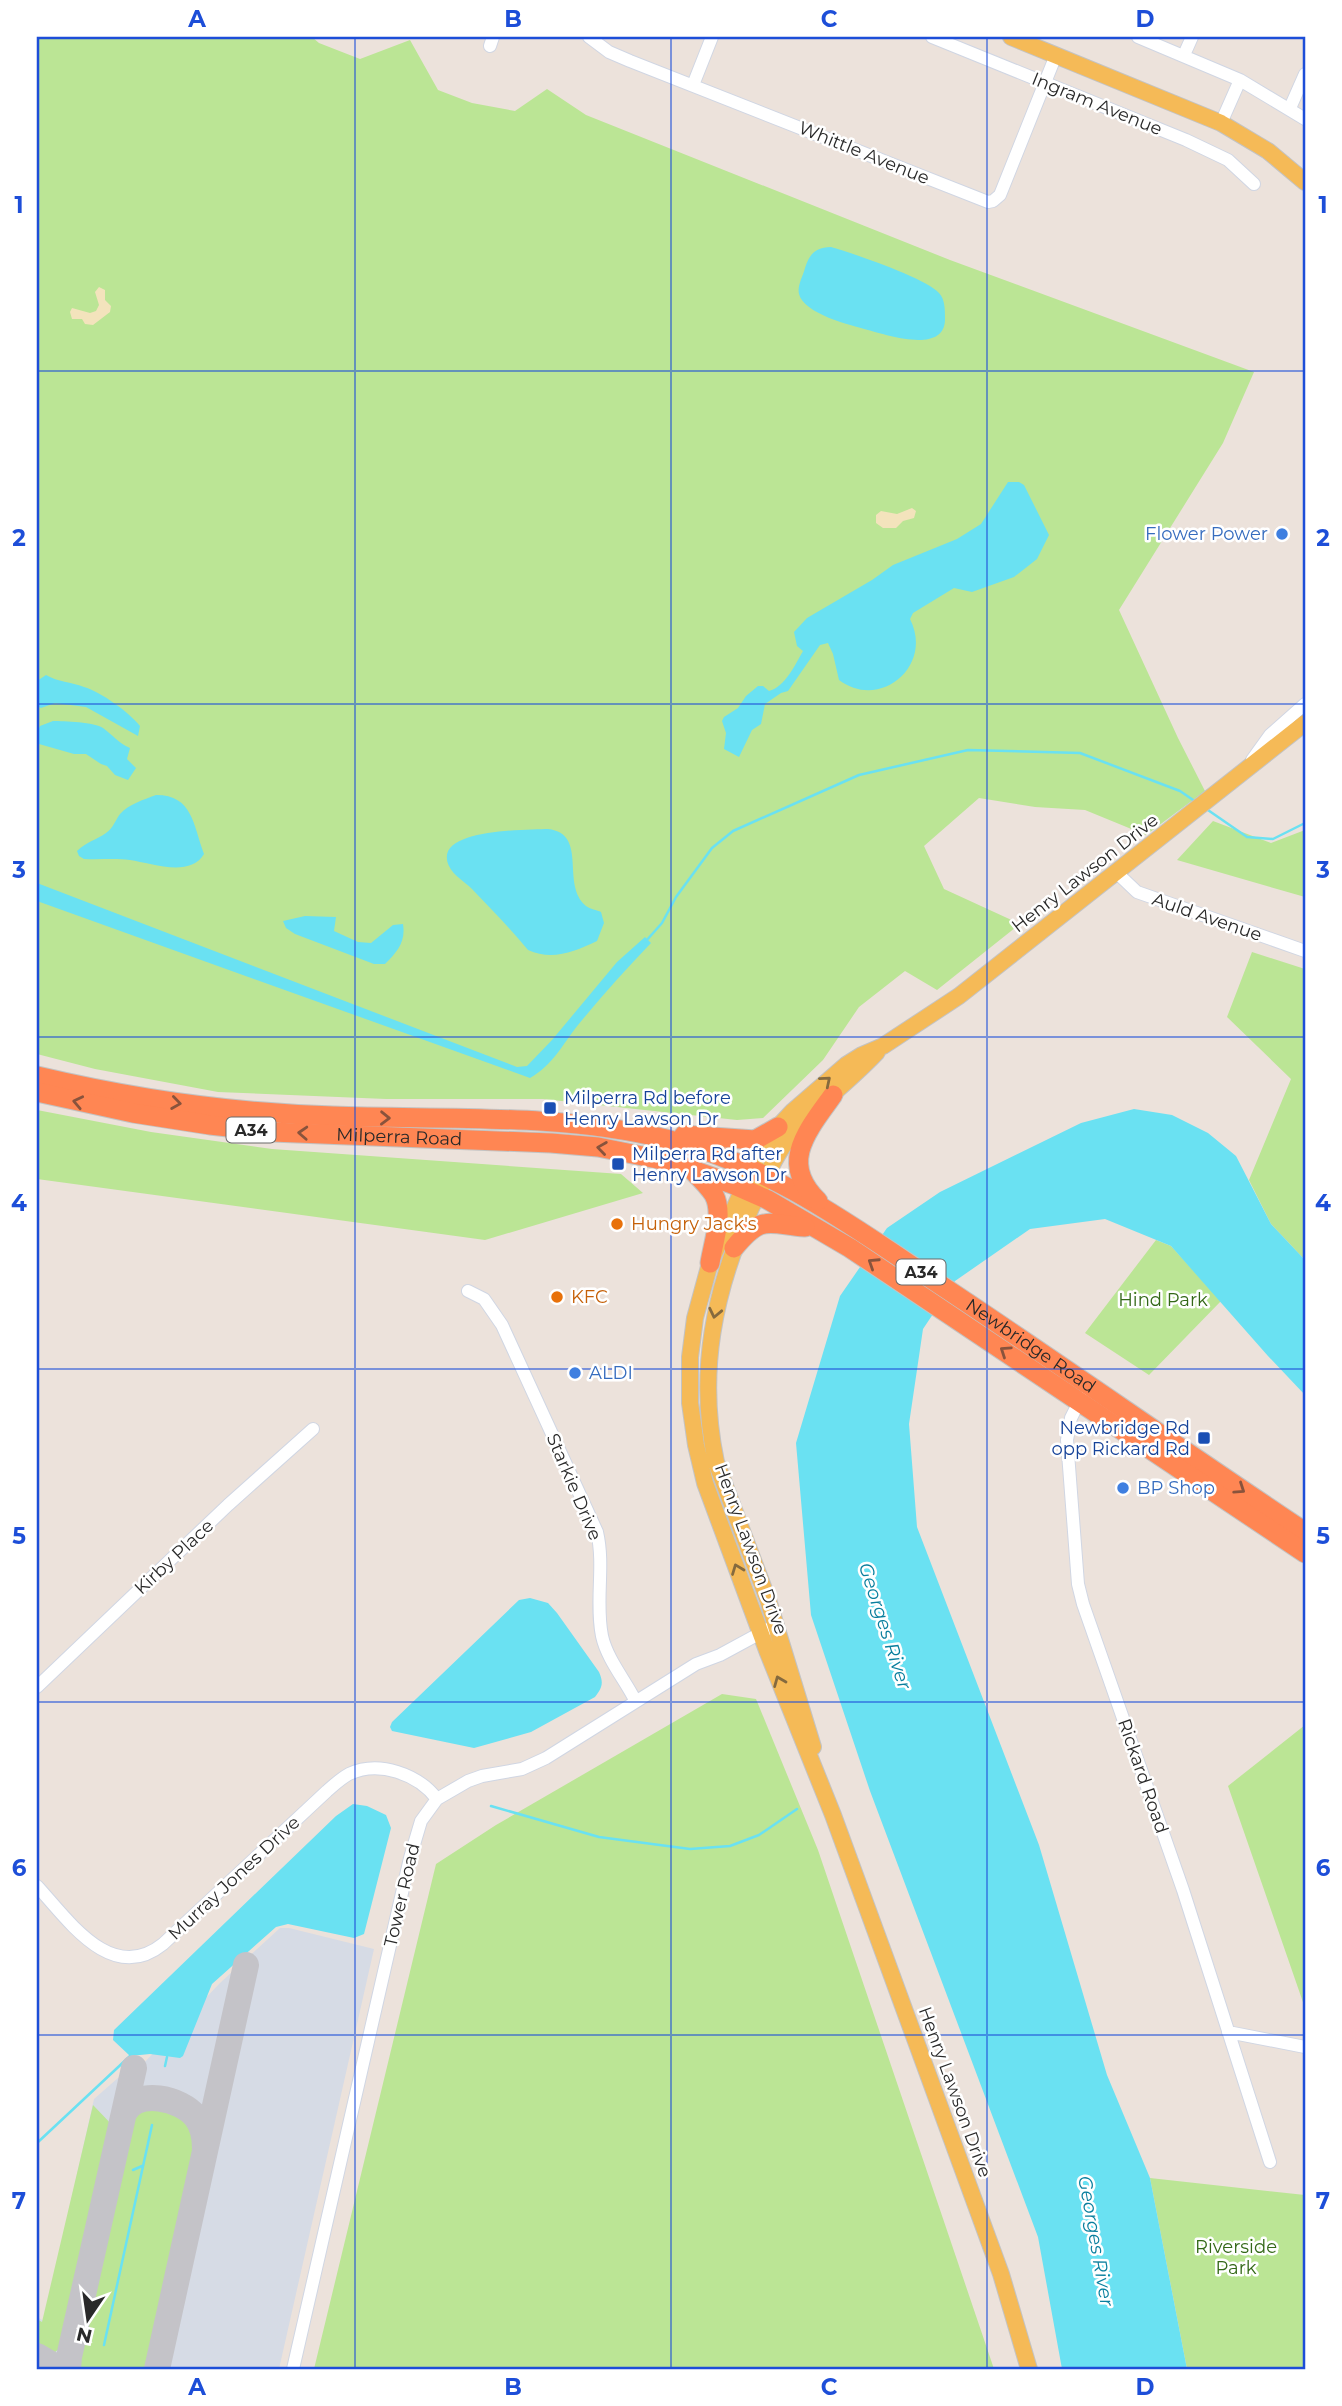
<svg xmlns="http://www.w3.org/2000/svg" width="1342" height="2406" viewBox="0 0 1342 2406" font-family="Montserrat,sans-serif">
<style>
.airport{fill:#d6dbe5}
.green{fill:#bbe595}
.sand{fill:#f3e3bc}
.water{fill:#6ae1f2}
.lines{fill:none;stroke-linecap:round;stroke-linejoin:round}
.stream{stroke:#6ae1f2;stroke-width:2.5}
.taxiway{stroke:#c4c3c8;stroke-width:26}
.minor-casing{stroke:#d0d6e3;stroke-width:14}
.major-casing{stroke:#c3c3c3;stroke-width:18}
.highway-casing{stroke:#c3c3c3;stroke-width:21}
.minor{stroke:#fff;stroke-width:12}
.major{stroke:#f5ba57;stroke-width:16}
.highway{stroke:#ff8653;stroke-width:19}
.oneway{stroke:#856a3e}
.oneway2{stroke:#89533c}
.grid{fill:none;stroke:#1d4ed8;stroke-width:2;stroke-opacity:0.55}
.shop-dot{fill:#3f7fe0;stroke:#fff;stroke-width:2.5}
.transit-dot{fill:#1a4fb4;stroke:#fff;stroke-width:2.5}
.food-dot{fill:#e8710a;stroke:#fff;stroke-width:2.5}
.labels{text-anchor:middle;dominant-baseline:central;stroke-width:5;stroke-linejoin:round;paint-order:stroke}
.shield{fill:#fff;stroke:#696969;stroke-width:2}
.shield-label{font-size:16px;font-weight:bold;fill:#292929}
.street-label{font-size:18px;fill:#292929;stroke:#fff}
.shop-label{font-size:18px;fill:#366cbe;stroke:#fff;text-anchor:start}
.transit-label{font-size:18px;fill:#164399;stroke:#fff;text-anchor:start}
.food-label{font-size:18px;fill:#c56008;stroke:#fff;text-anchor:start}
.park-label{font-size:18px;fill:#336817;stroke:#fff}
.water-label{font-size:19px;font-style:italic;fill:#097f9e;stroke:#fff}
.neatline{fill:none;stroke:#1d4ed8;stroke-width:2.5}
.grid-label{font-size:23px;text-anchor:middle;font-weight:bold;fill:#1d4ed8}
</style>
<rect width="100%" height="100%" fill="#ece2db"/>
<path class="airport" d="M280,1928H289L374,1949L279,2369H37V2317L44,2321L94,2099L135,2063L142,2065L220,1983Z"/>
<path class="green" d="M37,37H312L319,43L360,59L410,40L438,90L472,103L515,111L547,89L586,115L950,260L1254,372L1223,443L1119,610L1178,738L1205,791L1146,835L1085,810L1035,807L979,798L924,846L944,889L1020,924L937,990L905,971L859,1007L823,1060L763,1118L737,1120L543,1099H386L218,1092L95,1069L37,1054Z
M1213,821L1271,843L1305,830V897L1177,860Z
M1252,952L1305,969V1260L1271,1224L1249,1180L1291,1079L1227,1017Z
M37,1110L151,1132L272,1149L621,1174L643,1193L485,1240L37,1179Z
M1156,1240L1171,1246L1221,1301L1149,1375L1085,1333Z
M722,1694L756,1699L818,1850L994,2369H314L436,1864L496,1825Z
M1305,1725V2008L1228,1786Z
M150,2104C186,2108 197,2121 193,2157L150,2367L149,2369H80L78,2360L85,2329L82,2328L128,2123L139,2109Z
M93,2105L114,2127L70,2323H66L60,2348L54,2353L37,2344V2319L42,2322Z
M1150,2178L1305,2195V2369H1187Z"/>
<path class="sand" d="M99,287L105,290V300L111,306L110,312L93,325L85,324L82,319H72L70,312L72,308L90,313L96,311L99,305L95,292Z
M912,508L916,511L914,518L903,521L896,528H883L876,523V515L881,511L897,514Z"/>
<path class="water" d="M831,247C852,253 926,278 939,293C945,299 945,310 945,318C946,355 887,335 868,330C850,325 804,314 799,294C797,286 803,276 805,268C810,253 815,248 831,247Z
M1008,482H1019L1024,485L1049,535L1037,559L1014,577L972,592L954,588L913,613L910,619C934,666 880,711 839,680L833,654L828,643L820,645L788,691L781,693L765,704L761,724L752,730L739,757L724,749L726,733L722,721L724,717L738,708L746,696L758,686H763L769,691C785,687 795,665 803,651L797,646L794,632L807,618L872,580L893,565L957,539L981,524Z
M46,675C58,682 71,682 84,687C101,692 129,712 140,726L138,736L86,707L55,703L41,708L37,706V681Z
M53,721C64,721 95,722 103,728C113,735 118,743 130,748L127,759L136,768L128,780L115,775L107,766L101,764L86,754H74L39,744L37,733L40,726Z
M156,795C193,795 193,825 204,854C190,878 151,863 130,860C115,858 99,860 84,859L79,856L77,851C86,842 96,840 106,833C113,828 115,821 120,814C129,804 143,800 156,795Z
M548,829C589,834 560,884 586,906C590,909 597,910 601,912L604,923L597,941C574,952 552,961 528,950C511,929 491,909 472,889C465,882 453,875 449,866C431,828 529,830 548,829Z
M37,883L517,1067L527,1066L552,1040L617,962L645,937L651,943C626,969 601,997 578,1025C562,1045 553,1065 530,1078L37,901Z
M305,916L336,917L334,931L358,942L371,943L393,925L403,924C406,942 397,952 385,964H374L295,934L286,928L283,921Z
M1134,1109L1172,1115L1208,1133L1236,1156L1271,1224L1305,1260V1395L1268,1356L1171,1246L1105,1219L1030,1229L955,1281L923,1329L909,1424L917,1527L1039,1845L1107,2075L1150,2178L1187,2369H1062L1038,2237L870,1791L811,1615L796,1443L840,1296L887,1228L940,1192L1081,1123Z
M530,1598L548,1603L557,1613L599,1672C604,1683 602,1688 595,1697L531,1732L474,1748L392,1731L390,1727L392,1722L519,1600Z
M353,1804L367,1806L386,1815L391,1828L364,1934L354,1938L288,1924L276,1927L212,1984L183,2056L180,2058L150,2054L130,2056L113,2040L114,2030L336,1816Z"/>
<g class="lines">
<path class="stream" d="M1205,808L1247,837L1273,839L1305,823
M646,941L662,923L676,897L712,848L733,831L859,775L968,750L1080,753L1180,791L1196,802
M491,1806L599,1837L690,1849L730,1846L759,1835L797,1809
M165,2066L167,2057
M37,2143L130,2056
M133,2170L142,2166
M104,2345L152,2125"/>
<path class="taxiway" d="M124,2113C137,2088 181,2098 196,2117C203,2126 205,2138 205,2149
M37,2356L59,2369
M68,2369L69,2357L134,2068
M157,2369L246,1965"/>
<g class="minor-casing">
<path id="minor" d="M589,37L609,52L630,61L988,202L993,201L1000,195L1056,55
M932,37L1186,140L1228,160L1254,184
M1138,37L1240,80L1305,119
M490,46L493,37
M1184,55L1192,37
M693,85L712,37
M1290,108L1305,74
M1221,123L1240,80
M1252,760L1270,735L1305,704
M1116,872L1137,892L1305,951
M468,1291L484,1299L502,1325L597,1532C605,1566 595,1602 602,1636C607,1659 625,1680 635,1700
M1081,1398L1071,1418L1067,1440L1078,1584L1083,1604L1183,1890L1270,2162
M37,1687L228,1505L313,1429
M37,1886C69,1921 112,1985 163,1944L327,1791C334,1785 340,1779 349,1774C379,1760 418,1774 437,1799
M1228,2032L1305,2047
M293,2369L410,1858L421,1821L437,1799L468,1781L482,1776L522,1769L546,1758L696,1664L720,1655L768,1629"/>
</g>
<g class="major-casing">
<path id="major" d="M1011,37L1221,123L1268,151L1305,182
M813,1747L768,1600L716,1462C697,1372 714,1291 751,1208C762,1186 771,1162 786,1142C812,1108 848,1083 877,1052
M1029,2369L1001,2274L914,2036L833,1815L768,1653L705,1483L696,1445L690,1403V1357L695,1318L710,1263L758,1155L778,1127L793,1111L846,1065L862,1055L883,1046L959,996L1305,723"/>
</g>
<g class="highway-casing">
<g id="highway">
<path id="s1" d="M37,1076C134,1099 233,1113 333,1116C442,1120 561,1113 666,1139C769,1164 855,1228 942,1286C1064,1367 1183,1451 1305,1532"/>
<path id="s2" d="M37,1092L133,1113L210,1125L272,1132L551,1143L598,1147L667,1161L732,1184L768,1200L850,1248L1305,1553"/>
<path d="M684,1135L755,1140L778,1127"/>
<path d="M695,1173C702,1180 709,1187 714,1195C724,1214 713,1243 710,1263"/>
<path d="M818,1201C778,1163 808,1130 833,1095"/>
<path d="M734,1248C762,1214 767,1224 805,1227"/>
</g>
</g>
<use href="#minor" class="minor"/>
<use href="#major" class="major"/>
<use href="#highway" class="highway"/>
</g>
<defs><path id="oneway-chevron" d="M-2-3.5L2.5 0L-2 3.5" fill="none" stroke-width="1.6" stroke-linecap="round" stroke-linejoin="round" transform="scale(1.75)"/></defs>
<g class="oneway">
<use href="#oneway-chevron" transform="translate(826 1081) rotate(-40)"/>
<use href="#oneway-chevron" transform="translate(715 1313) rotate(102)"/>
<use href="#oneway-chevron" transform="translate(737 1569) rotate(-111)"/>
<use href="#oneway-chevron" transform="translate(779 1681) rotate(-112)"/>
</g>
<g class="oneway2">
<use href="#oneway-chevron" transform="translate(78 1102) rotate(-168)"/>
<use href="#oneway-chevron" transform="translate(176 1103) rotate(8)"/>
<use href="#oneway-chevron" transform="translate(385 1118) rotate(1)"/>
<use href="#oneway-chevron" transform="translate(303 1133) rotate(-177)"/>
<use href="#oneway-chevron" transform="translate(602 1148) rotate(-172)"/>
<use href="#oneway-chevron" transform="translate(873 1263) rotate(-147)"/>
<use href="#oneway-chevron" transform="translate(1005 1351) rotate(-146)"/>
<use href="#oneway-chevron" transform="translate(1240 1489) rotate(34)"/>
</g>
<path class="grid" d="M355,37V2369M671,37V2369M987,37V2369M37,371H1305M37,704H1305M37,1037H1305M37,1369H1305M37,1702H1305M37,2035H1305"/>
<g class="shop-dot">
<circle cx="1282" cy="534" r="7"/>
<circle cx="575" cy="1373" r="7"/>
<circle cx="1123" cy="1488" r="7"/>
</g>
<g class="transit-dot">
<rect x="543" y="1101" width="14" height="14" rx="3.5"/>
<rect x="611" y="1157" width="14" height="14" rx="3.5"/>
<rect x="1197" y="1431" width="14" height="14" rx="3.5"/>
</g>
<g class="food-dot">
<circle cx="617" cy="1224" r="7"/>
<circle cx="557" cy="1297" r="7"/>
</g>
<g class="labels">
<g class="shield">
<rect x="226.5" y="1117.5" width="49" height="25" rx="5"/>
<rect x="896.5" y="1259.5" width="49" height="25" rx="5"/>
</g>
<g class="shield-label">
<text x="251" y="1130">A34</text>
<text x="921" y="1272">A34</text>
</g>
<g class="street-label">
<text transform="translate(1097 104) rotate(22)">Ingram Avenue</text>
<text transform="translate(864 153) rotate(22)">Whittle Avenue</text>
<text transform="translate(1085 873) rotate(-38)">Henry Lawson Drive</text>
<text transform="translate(1207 917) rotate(19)">Auld Avenue</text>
<text stroke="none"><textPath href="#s2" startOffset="366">Milperra Road</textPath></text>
<text stroke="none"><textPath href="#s1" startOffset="1055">Newbridge Road</textPath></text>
<text transform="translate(574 1487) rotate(67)">Starkie Drive</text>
<text transform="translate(751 1549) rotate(70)">Henry Lawson Drive</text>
<text transform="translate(174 1557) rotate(-43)">Kirby Place</text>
<text transform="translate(1143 1776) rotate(71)">Rickard Road</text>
<text transform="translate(234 1878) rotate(-43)">Murray Jones Drive</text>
<text transform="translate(402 1895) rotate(-77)">Tower Road</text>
<text transform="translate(955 2092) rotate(70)">Henry Lawson Drive</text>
</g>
<g class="shop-label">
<text x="1268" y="534" text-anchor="end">Flower Power</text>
<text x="589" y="1373">ALDI</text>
<text x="1137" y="1488">BP Shop</text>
</g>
<g class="transit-label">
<text x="564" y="1098">Milperra Rd before<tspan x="564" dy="21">Henry Lawson Dr</tspan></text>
<text x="632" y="1154">Milperra Rd after<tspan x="632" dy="21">Henry Lawson Dr</tspan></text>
<text x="1190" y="1428" text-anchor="end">Newbridge Rd<tspan x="1190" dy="21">opp Rickard Rd</tspan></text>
</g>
<g class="food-label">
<text x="631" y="1224">Hungry Jack's</text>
<text x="571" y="1297">KFC</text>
</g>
<g class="park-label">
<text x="1163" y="1300">Hind Park</text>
<text x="1236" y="2247">Riverside<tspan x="1236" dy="21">Park</tspan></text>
</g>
<g class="water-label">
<text transform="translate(885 1626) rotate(72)">Georges River</text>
<text transform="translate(1096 2241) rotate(80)">Georges River</text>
</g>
</g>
<rect width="1342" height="2406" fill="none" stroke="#ffffff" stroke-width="77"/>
<g transform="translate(88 2319) rotate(193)" stroke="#ffffff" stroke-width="5" paint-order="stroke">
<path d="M0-5L12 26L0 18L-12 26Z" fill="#292929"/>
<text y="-10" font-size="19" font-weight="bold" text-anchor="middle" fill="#292929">N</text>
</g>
<rect x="38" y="38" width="1266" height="2330" class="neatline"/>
<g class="grid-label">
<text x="197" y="27">A</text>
<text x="513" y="27">B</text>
<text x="829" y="27">C</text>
<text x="1145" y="27">D</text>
<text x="19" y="213">1</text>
<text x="1323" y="213">1</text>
<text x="19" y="546">2</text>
<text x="1323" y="546">2</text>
<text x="19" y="878">3</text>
<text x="1323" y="878">3</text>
<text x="19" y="1211">4</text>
<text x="1323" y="1211">4</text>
<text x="19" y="1544">5</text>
<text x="1323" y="1544">5</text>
<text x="19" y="1876">6</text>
<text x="1323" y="1876">6</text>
<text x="19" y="2209">7</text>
<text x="1323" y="2209">7</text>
<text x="197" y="2395">A</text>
<text x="513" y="2395">B</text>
<text x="829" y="2395">C</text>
<text x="1145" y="2395">D</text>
</g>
</svg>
